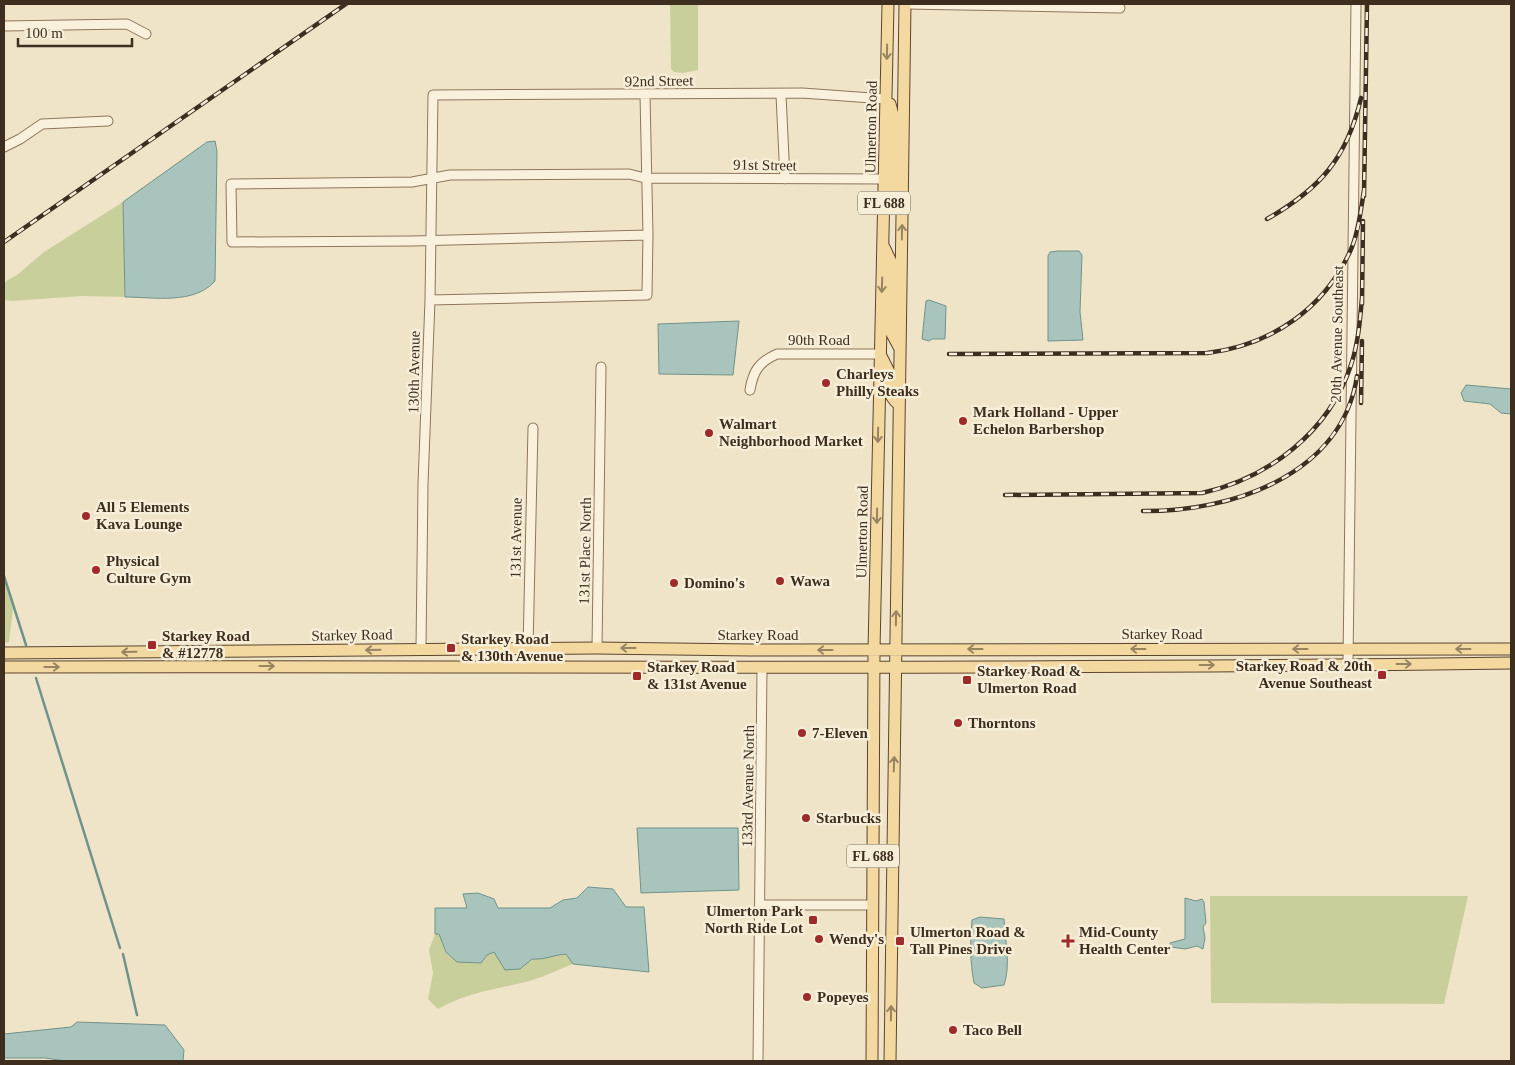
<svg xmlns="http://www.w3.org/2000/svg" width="1515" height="1065" viewBox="0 0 1515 1065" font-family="'Times New Roman',serif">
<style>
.green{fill:#c9cf9b}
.water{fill:#a9c4bc;stroke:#6f938a}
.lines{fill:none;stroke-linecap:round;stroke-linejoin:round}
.stream{stroke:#6f938a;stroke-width:2.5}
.minor-casing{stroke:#8d765c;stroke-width:11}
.major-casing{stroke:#5b4430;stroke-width:13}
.minor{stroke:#faf1dc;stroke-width:9}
.major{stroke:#f3d9a0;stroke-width:11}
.rail-casing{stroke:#3d2e20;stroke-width:4.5}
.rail{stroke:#f7eed8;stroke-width:2.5;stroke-dasharray:8;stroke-linecap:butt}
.oneway{stroke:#988460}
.poi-dot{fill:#9e2a2b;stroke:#f7eed8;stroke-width:2}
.labels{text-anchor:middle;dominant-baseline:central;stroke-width:5;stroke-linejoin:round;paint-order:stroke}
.shield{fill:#f7eed8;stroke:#756857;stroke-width:1}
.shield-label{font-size:14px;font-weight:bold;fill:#3d2e20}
.street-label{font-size:15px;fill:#3d2e20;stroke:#f7eed8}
.poi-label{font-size:15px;font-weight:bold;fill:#3d2e20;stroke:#f7eed8;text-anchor:start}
</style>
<rect width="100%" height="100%" fill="#f0e4c8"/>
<path class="green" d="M670,4H698V70L683,73L674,72L671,69Z
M123,202L125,297L82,296L12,301L4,300V287L6,281L17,275L44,252Z
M4,571L13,608L9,642L4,643Z
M1210,896H1468L1444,1004L1211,1003Z
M435,934H439L446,952L457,962L481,963L487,955L494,952L520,969L532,959C545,960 553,955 566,954L573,964C557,970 542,978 526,982C492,990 470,992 438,1009L428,999L433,973L429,950Z"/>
<path class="water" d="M215,141L217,151L215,281C194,305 153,297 125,297L123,202L207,142Z
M1058,251H1079L1082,255L1080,312L1083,340L1048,341V256L1050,252Z
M929,300L946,306L945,339H932L929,341L922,339L926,301Z
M739,321L733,375L659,374L658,324Z
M1466,385L1511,389V414L1501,413L1490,404L1464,401L1461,393Z
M637,828H738L739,890L641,893Z
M588,887L613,889L626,907H644L649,972L573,964L566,954C553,955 545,960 532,959L520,969L505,970L494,952L487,955L481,963L457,962L446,952L439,934H435V908H467L463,894L478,893L494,899L498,908H550L563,900L577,898Z
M1185,898L1196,901L1202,899L1204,902L1206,923L1203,927L1205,938L1203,949L1197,946L1185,949L1171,947L1170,943L1185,939Z
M980,917L1004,919C1005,940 1011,965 1004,985L982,988L974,983C970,962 970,942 972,920Z
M77,1022L165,1025L184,1050L183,1061H65L45,1058H4V1034L71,1027Z"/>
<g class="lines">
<path class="stream" d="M4,576L26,645
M36,678L120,948
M123,954L137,1015"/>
<g class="minor-casing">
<path id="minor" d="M905,4L1120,8
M4,26L127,24L146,34
M781,95L785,179
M4,147L20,139L42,124L108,121
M648,235L412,241L232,242L231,184L412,182L450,175L629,174L645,178L885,179
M430,300L647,295L648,235L645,95
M750,390C753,371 759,362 777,354H880
M597,648L601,367
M421,649L423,484L430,300L433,95L802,93L886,99
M528,649L533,428
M1348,664L1356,4
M761,905H873
M758,1061L762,667"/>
</g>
<g class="major-casing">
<path id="major" d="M890,104L894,119L893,193L902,209
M884,247L891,262V332L899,347
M880,354L890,374L892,397L896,402
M4,653L597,648L750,650L1511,649
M4,667C506,666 1009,670 1511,663
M872,1061L874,650L888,4
M890,1061L905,4"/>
</g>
<use href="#minor" class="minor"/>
<use href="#major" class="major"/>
<g class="rail-casing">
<path id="rail" d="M1364,196L1367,4
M1267,219C1320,189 1347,158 1361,98
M4,242L346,4
M1362,304L1363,221
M949,354L1207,353C1272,345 1326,308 1352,247C1359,229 1361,209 1364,190
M1361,403L1362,341
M1005,495L1202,493C1269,478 1329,432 1351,365C1358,344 1360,321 1362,298
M1143,511C1230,512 1342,476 1357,376"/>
</g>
<use href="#rail" class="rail"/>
</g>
<defs><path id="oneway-shaft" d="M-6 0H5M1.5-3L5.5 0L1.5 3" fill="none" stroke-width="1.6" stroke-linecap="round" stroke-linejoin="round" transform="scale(1.25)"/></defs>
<g class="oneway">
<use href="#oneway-shaft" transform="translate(887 52) rotate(91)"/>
<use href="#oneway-shaft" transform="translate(902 232) rotate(-89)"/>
<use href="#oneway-shaft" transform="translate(882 285) rotate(92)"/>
<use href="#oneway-shaft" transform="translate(878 435) rotate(91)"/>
<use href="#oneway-shaft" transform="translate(877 516) rotate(91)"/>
<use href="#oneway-shaft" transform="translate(896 618) rotate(-89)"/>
<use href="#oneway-shaft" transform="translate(628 648) rotate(-180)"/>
<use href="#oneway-shaft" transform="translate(975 649) rotate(180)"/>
<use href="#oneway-shaft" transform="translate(1138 649) rotate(-180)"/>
<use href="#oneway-shaft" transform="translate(1300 649) rotate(180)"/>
<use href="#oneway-shaft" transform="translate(1463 649) rotate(180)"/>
<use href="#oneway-shaft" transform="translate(373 650) rotate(179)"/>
<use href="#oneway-shaft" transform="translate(825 650) rotate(-180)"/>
<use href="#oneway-shaft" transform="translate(129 652) rotate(179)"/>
<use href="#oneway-shaft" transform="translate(1404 664)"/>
<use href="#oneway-shaft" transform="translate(1207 665)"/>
<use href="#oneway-shaft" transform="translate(267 666)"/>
<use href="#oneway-shaft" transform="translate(52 667)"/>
<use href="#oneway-shaft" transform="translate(894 764) rotate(-88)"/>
<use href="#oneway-shaft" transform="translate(891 1013) rotate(-89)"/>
</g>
<g class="poi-dot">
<circle cx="826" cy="383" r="5"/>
<circle cx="963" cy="421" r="5"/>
<circle cx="709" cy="433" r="5"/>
<circle cx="86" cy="516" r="5"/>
<circle cx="96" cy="570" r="5"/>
<circle cx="780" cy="581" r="5"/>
<circle cx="674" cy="583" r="5"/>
<rect x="147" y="640" width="10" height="10" rx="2.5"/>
<rect x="446" y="643" width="10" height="10" rx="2.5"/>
<rect x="1377" y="670" width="10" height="10" rx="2.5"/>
<rect x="632" y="671" width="10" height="10" rx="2.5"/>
<rect x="962" y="675" width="10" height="10" rx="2.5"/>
<circle cx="958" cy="723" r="5"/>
<circle cx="802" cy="733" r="5"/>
<circle cx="806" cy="818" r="5"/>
<rect x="808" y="915" width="10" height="10" rx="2.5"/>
<circle cx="819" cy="939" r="5"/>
<rect x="895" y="936" width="10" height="10" rx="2.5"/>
<path d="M1065.5 933.5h5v5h5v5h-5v5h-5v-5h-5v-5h5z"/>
<circle cx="807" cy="997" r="5"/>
<circle cx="953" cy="1030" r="5"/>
</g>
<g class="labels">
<g class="shield">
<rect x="858" y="191.5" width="52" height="23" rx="4"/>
<rect x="847" y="844.5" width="52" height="23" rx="4"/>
</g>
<g class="shield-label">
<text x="884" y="203">FL 688</text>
<text x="873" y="856">FL 688</text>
</g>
<g class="street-label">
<text transform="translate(659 81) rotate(-1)">92nd Street</text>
<text transform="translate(871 127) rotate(-89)">Ulmerton Road</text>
<text transform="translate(765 165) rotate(1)">91st Street</text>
<text transform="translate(1337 334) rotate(-89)">20th Avenue Southeast</text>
<text x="819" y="340">90th Road</text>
<text transform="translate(414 372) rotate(-89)">130th Avenue</text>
<text transform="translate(862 532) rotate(-89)">Ulmerton Road</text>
<text transform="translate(516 538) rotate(-89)">131st Avenue</text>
<text transform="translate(585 551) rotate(-89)">131st Place North</text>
<text x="1162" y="634">Starkey Road</text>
<text transform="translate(352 635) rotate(-1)">Starkey Road</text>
<text x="758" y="635">Starkey Road</text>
<text transform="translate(748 786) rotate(-89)">133rd Avenue North</text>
</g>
<g class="poi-label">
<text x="836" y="374">Charleys<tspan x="836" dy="17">Philly Steaks</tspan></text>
<text x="973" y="412">Mark Holland - Upper<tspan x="973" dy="17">Echelon Barbershop</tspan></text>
<text x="719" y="424">Walmart<tspan x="719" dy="17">Neighborhood Market</tspan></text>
<text x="96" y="507">All 5 Elements<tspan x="96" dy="17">Kava Lounge</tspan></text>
<text x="106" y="561">Physical<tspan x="106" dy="17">Culture Gym</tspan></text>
<text x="790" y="581">Wawa</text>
<text x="684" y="583">Domino's</text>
<text x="162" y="636">Starkey Road<tspan x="162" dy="17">&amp; #12778</tspan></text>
<text x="461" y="639">Starkey Road<tspan x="461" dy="17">&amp; 130th Avenue</tspan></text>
<text x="1372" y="666" text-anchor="end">Starkey Road &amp; 20th<tspan x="1372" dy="17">Avenue Southeast</tspan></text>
<text x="647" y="667">Starkey Road<tspan x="647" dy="17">&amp; 131st Avenue</tspan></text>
<text x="977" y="671">Starkey Road &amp;<tspan x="977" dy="17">Ulmerton Road</tspan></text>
<text x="968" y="723">Thorntons</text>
<text x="812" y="733">7-Eleven</text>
<text x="816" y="818">Starbucks</text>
<text x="803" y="911" text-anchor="end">Ulmerton Park<tspan x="803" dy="17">North Ride Lot</tspan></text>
<text x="910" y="932">Ulmerton Road &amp;<tspan x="910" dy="17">Tall Pines Drive</tspan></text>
<text x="1079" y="932">Mid-County<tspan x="1079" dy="17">Health Center</tspan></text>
<text x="829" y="939">Wendy's</text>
<text x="817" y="997">Popeyes</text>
<text x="963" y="1030">Taco Bell</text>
</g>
</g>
<rect width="1515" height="1065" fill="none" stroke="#3d2e20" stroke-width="10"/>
<path d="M18 38v8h114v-8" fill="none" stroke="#3d2e20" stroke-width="2.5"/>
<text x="25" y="38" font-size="15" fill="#3d2e20" stroke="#f7eed8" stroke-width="4" paint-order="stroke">100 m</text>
</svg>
